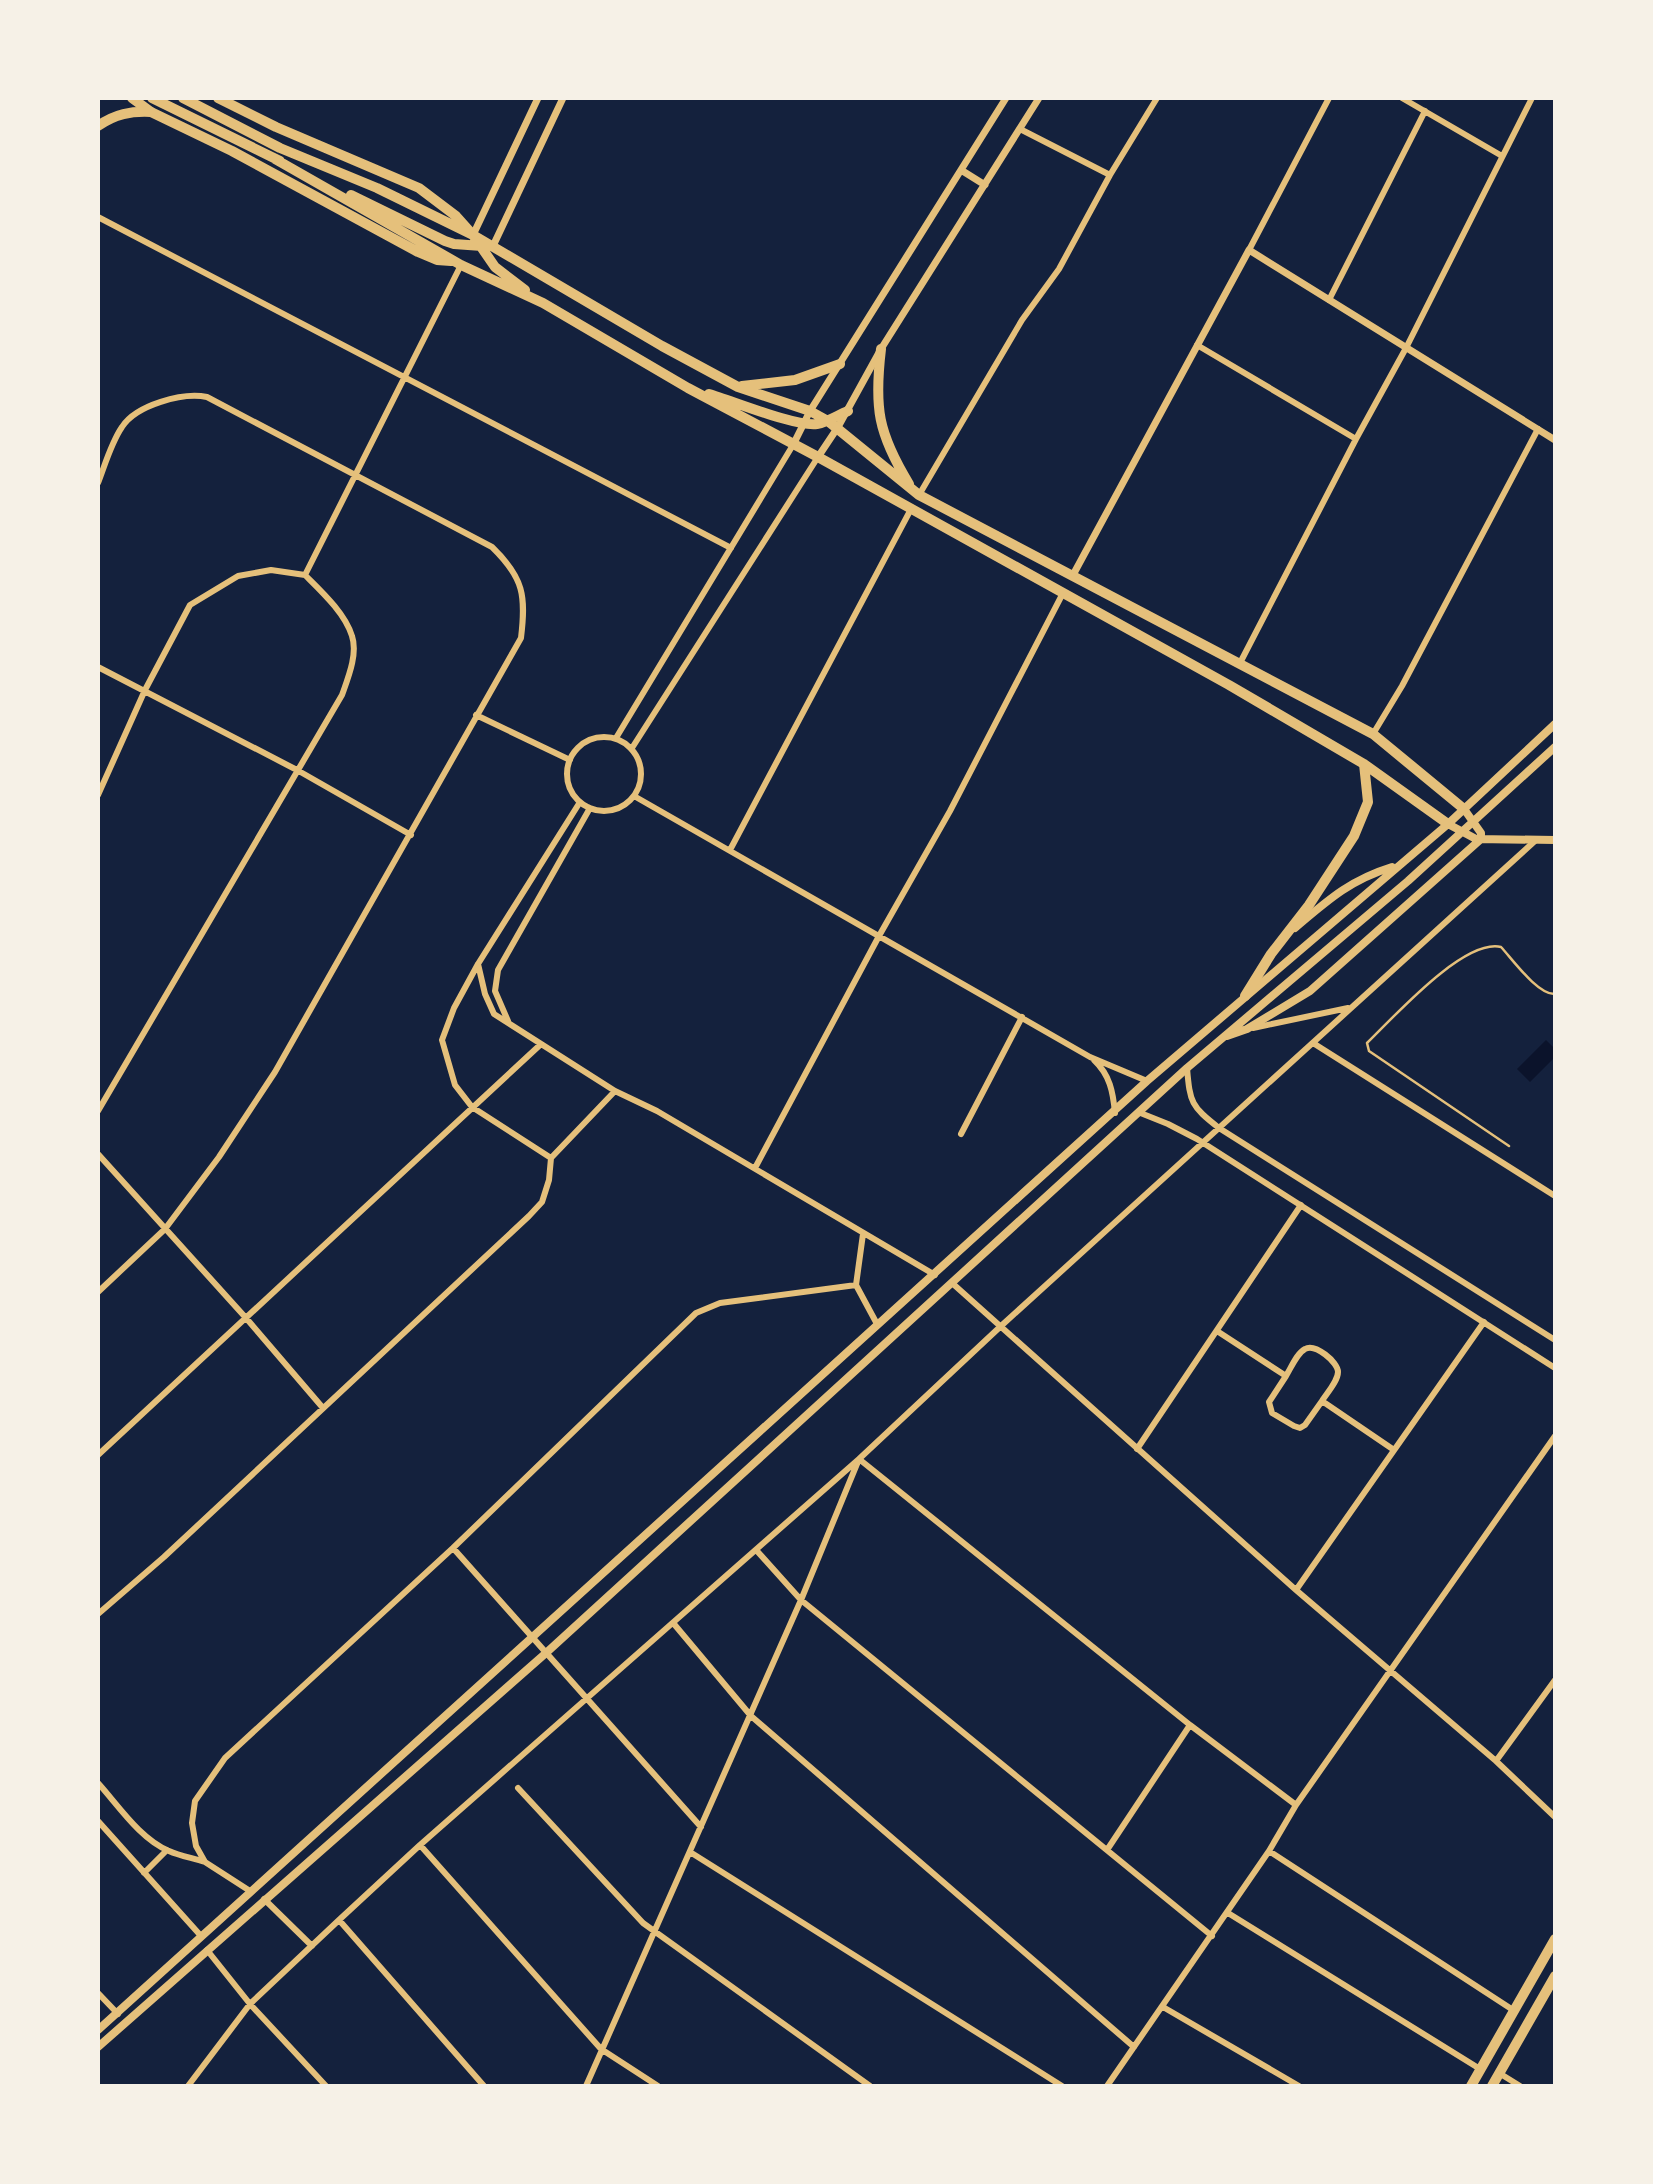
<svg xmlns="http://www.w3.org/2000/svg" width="1653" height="2184" viewBox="0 0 1653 2184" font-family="Overpass,sans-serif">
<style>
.water{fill:#0b132b}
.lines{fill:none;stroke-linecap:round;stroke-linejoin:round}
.service{stroke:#e5c07b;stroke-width:2.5}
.minor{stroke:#e5c07b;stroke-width:6}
.tertiary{stroke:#e5c07b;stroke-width:7}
.secondary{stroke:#e5c07b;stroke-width:8}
.primary{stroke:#e5c07b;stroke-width:10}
.motorway{stroke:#e5c07b;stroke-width:10}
</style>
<rect width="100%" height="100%" fill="#14213d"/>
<path class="water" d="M1546,1040L1555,1049V1057L1530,1082L1517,1069Z"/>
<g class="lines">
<path class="service" d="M1509,1146L1369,1051L1367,1043C1393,1018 1464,938 1501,947C1513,960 1538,995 1555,994"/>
<path class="minor" d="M1402,98L1502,156
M1020,129L1110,175
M98,217L731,548
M1249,250L1329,98
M1329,300L1425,111
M1197,345L1356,439
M98,483C105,465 111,443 122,427C136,405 183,392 207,397L492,547C524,578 526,596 521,638L275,1072L219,1157L165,1229L98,1292
M919,495L1022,320L1059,269L1110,175L1157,98
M305,575L461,265
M1240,663L1356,439L1406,348L1532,98
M98,667L297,770L411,835
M476,715L570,760
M1373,734L1402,686L1538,429
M567 774a37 37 0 1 1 74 0a37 37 0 1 1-74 0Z
M616,738L793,445
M632,748L818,457
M98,795L145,690L190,605L238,576L271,570L305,575
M634,796L1090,1057L1147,1081
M730,850L911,509
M478,964L485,994L494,1014L615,1091L657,1111L935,1275
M508,1021L495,991L498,970L590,808
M1253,1028L1348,1008
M1313,1043L1555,1196
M1094,1060C1110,1075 1113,1092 1115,1113
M1187,1068C1190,1103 1191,1106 1219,1128L1555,1340
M98,1111L342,695C348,678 358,654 352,636C345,613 321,591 305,575
M1138,1112L1168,1124L1197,1139L1555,1368
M961,1134L1022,1017
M98,1154L246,1318L323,1408
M551,1158L472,1107L455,1085L442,1040L454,1008L478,964L580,802
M755,1168L879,936L950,811L1063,593
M863,1234L856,1285L877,1324
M952,1283L1296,1590L1496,1761L1555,1817
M1217,1331L1286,1376C1291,1368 1297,1353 1305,1349C1315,1343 1338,1362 1338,1372C1338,1381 1327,1393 1322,1401L1394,1450
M1286,1376L1269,1402L1272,1413L1294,1426L1300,1428L1305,1425L1322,1401
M1137,1449L1301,1205
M98,1455L540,1045
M453,1548L701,1827
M757,1551L801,1600L1212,1936
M1296,1590L1484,1322
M98,1614L164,1557L529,1216L542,1202L549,1180L551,1158L615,1091
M674,1624L751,1716L1134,2047
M1496,1761L1555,1680
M98,1783C118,1805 140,1839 169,1851C180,1856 193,1858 205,1862
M518,1788L643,1923L870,2086
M98,1821L201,1936
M420,1845L601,2049L658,2086
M1107,1850L1190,1725
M1269,1851L1513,2010
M690,1852L1062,2086
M144,1873L167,1850
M250,1891L205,1862L196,1846L192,1823L195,1801L225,1758L453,1548L696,1313L720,1303L856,1285
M264,1899L312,1946
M1228,1913L1480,2069
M339,1920L484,2086
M207,1950L250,2004L326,2086
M98,1993L118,2014
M1163,2007L1299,2086
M1499,2073L1520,2086
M188,2086L250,2004L339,1920L420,1845L859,1459L1001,1326L1536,840
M586,2086L801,1600L859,1459L1190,1725L1296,1805
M1107,2086L1269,1851L1296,1805L1555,1436"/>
<path class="tertiary" d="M961,170L985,185
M473,235L538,98
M493,246L563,98
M793,445L810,411L1006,98
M818,457L838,427L881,349L1039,98
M1073,575L1249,250L1555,440"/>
<path class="secondary" d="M1464,809L1481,833V839
M1448,824L1476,839L1555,840
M1295,928C1328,900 1350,880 1392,867
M1227,1036L1247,1029L1310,991L1481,839
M98,2030L1147,1081L1448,824L1555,724
M98,2047L546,1653L1187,1068L1408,881L1555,747"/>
<path class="primary" d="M132,98L151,112L232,151L418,252L437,260L451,261
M152,98L280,161
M183,98L280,148L377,188L473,235L662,346L738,387L810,411L828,421L919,495L1373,734L1464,809
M218,98L276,127L419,188L456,216L473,235L495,267L525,290
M275,159L461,265L543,303L688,388L818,457L1229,685L1364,764L1448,824
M351,195L445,241L454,244L482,246
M881,349C874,408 878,433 909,484
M742,386L795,380L840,364
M709,394C733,401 796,427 817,424C828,422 838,415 848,411
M1245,996L1271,954L1309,905L1354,836L1368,802L1364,764
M1471,2086L1555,1939
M1492,2086L1555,1976"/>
<path class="motorway" d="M98,126C115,114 131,111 151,112"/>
</g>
<rect width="1653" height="2184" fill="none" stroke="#f6f1e7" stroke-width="200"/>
</svg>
